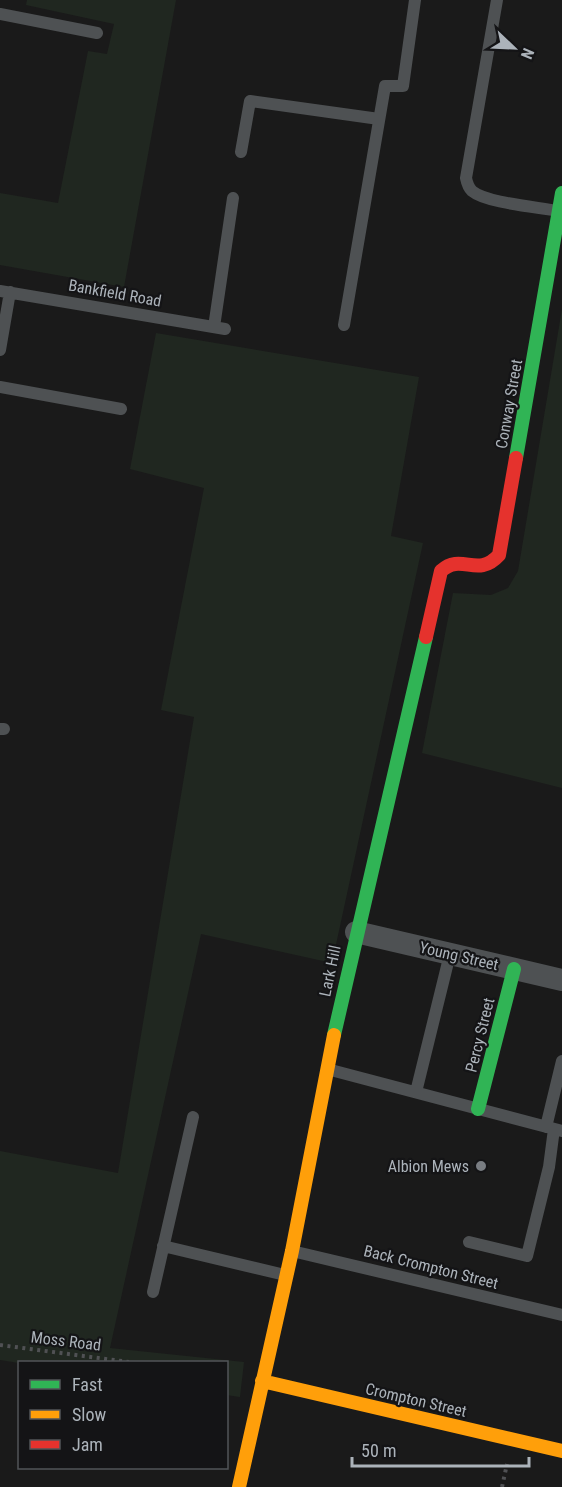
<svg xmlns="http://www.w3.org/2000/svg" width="562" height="1487" viewBox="0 0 562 1487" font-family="'Roboto Condensed',sans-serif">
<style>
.green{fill:#202720}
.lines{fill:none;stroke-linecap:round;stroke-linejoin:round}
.path{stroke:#505154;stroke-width:4;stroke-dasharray:3 4.5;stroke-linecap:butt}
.lane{stroke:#4e5153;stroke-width:12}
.street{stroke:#4e5153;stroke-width:22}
.fast{stroke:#30b455;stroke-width:14}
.slow{stroke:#ff9f0a;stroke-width:14}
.jam{stroke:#e5322d;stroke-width:14}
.poi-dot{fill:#797d82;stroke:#141416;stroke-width:2}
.labels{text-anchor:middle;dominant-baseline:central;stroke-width:4.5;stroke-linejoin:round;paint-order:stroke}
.street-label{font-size:16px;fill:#acb3ba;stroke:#141416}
.poi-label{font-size:16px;fill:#acb3ba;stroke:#141416;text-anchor:end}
</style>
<rect width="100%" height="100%" fill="#1a1a1a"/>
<path class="green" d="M27,0H176L124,287L0,265V193L58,203L88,51L107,54L114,24L26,5Z
M562,309V788L422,753L453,593L491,595L508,588L518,571Z
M156,333L419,377L391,536L423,543L332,963L201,934L110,1348L244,1362L240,1397L227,1395L226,1362L19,1363L0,1360V1151L118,1173L194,717L161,710L204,488L130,469Z"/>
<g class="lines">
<path class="path" d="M0,1345L129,1362
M502,1487L507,1464"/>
<path class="lane" d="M497,0L466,178C467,183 468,187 472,191C486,203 538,207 558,211
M0,14L97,33
M241,152L250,101L379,119
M0,291L225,329
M344,325L385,86H403L415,0
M214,327L233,198
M0,350L10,292
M0,387L121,409
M0,729H4
M327,1069L562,1131
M416,1092L450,954
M546,1127L562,1061
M469,1242L527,1256L549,1167L554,1129
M163,1246L285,1275
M292,1251L562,1315
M153,1292L193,1117"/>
<path class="street" d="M356,932L562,980"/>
<path class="fast" d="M516,458L562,193
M334,1035L426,637
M478,1109L514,969"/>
<path class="slow" d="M262,1381L562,1451
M239,1487L292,1251L334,1035"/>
<path class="jam" d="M426,637L441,571C462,552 477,579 499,555L516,458"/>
</g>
<circle class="poi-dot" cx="481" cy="1166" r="6"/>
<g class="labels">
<g class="street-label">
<text transform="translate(115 293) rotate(10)">Bankfield Road</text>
<text transform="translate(509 404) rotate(-80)">Conway Street</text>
<text transform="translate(459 956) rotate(13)">Young Street</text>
<text transform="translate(330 971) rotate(-78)">Lark Hill</text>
<text transform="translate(480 1035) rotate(-76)">Percy Street</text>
<text transform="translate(431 1267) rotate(14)">Back Crompton Street</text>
<text transform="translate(66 1341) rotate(7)">Moss Road</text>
<text transform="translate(416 1400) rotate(13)">Crompton Street</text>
</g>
<g class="poi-label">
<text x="469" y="1166">Albion Mews</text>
</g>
</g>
<rect x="18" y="1361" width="210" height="108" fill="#141416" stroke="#515458" stroke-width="1.5"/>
<rect x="30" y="1380" width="30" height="9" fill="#30b455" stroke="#515458" stroke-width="1.5"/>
<text x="72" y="1391" font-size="18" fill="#acb3ba">Fast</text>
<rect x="30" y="1410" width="30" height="9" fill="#ff9f0a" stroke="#515458" stroke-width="1.5"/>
<text x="72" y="1421" font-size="18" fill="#acb3ba">Slow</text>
<rect x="30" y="1440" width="30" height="9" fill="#e5322d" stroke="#515458" stroke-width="1.5"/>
<text x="72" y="1451" font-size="18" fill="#acb3ba">Jam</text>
<g transform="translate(514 48) rotate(113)" stroke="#141416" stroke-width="4.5" paint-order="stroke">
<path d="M0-4.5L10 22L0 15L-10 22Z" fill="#acb3ba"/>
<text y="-9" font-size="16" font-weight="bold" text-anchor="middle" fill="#acb3ba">N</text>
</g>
<path d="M352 1457v9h177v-9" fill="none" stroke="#acb3ba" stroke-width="3"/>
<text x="361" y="1457" font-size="18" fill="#acb3ba" stroke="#141416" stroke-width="4.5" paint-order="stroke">50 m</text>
</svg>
